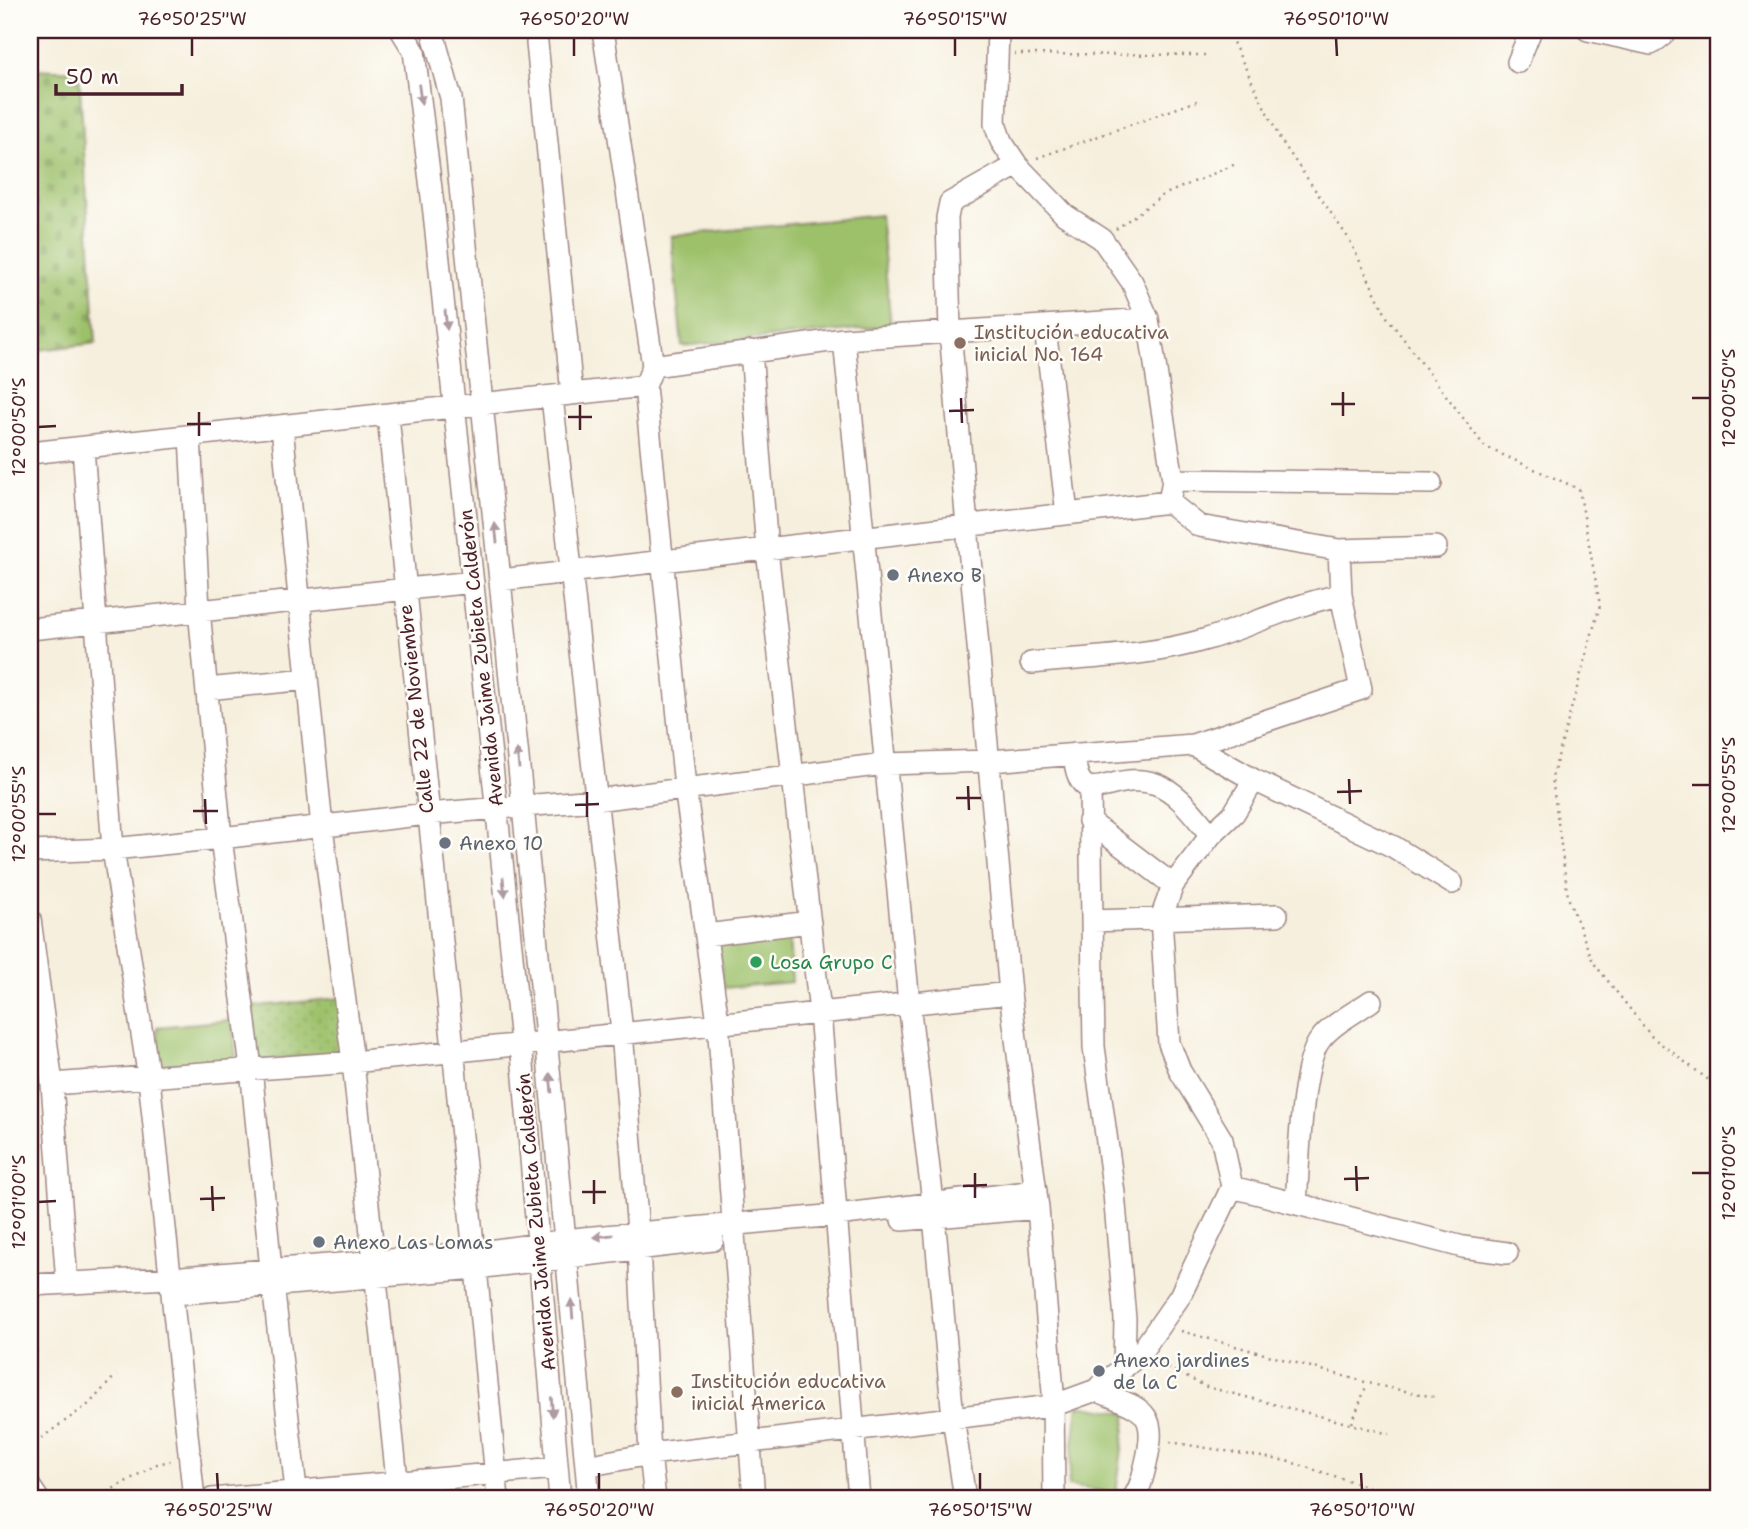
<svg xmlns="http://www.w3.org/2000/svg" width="1748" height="1529" viewBox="0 0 1748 1529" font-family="'Shantell Sans',sans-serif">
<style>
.green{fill:url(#green-dots);stroke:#74704b;stroke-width:2}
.cemetery{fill:url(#cemetery-stones);stroke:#74704b;stroke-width:2}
.pitch{fill:#9dc16b;stroke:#74704b;stroke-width:2}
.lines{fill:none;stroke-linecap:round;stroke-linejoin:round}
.minor-casing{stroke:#a08784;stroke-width:24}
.path{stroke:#a08784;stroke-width:2.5;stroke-dasharray:2 5;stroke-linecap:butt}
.minor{stroke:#fff;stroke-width:21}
.oneway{fill:#ae9aa0}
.ticks{fill:none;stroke:#4a1f2b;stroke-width:2.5}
.education-dot{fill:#8d6e63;stroke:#fdfcf7;stroke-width:2.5}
.worship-dot{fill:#6b7280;stroke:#fdfcf7;stroke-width:2.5}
.leisure-dot{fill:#2e9e5b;stroke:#fdfcf7;stroke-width:2.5}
.labels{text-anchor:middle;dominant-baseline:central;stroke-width:5;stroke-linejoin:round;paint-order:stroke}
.education-label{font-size:19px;fill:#785e54;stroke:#fdfcf7;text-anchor:start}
.worship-label{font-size:19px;fill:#5b616d;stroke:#fdfcf7;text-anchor:start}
.street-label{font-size:19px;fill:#4a1f2b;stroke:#fdfcf7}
.leisure-label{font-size:19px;fill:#27864d;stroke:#fdfcf7;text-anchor:start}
.neatline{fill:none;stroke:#4a1f2b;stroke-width:2.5}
.ticks-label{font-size:18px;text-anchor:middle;fill:#4a1f2b}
</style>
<defs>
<pattern id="green-dots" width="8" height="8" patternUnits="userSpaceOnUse" patternTransform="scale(1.75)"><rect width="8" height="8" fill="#9dc16b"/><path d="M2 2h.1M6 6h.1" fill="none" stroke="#89a55d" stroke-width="1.8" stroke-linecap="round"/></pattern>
<pattern id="cemetery-stones" width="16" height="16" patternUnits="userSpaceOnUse" patternTransform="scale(1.75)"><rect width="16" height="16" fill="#9dc16b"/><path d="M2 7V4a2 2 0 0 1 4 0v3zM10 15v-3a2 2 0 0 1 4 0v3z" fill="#89a55d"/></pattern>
</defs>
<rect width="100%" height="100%" fill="#fdfcf7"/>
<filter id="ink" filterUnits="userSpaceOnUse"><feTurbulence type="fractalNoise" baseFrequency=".0143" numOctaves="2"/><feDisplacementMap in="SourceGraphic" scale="14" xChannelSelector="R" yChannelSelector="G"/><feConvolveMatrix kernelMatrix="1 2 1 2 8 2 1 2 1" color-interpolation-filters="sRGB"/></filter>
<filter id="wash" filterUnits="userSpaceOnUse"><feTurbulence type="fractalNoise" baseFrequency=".00686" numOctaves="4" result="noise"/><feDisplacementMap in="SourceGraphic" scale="28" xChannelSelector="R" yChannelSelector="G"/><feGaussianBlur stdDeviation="1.57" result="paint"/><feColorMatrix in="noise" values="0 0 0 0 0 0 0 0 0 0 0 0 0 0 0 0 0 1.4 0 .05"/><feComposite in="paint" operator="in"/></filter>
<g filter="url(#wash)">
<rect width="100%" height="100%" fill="#f6efdd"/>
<path class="green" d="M340,998L345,1052L255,1061L250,1007Z"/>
<path class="cemetery" d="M30,69L79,71L96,343L30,351Z"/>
<path class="pitch" d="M880,215L891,326L682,346L671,236Z
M789,937L792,982L723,988L719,942Z
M232,1020L236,1058L161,1065L157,1027Z
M1078,1405L1127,1413L1116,1493L1068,1486Z"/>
</g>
<g filter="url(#ink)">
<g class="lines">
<g class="minor-casing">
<path id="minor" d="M401,30L414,51L434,213L521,1042L560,1499
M432,30L451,98L543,1004L589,1499
M603,30L653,366
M998,30L995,124L1001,141L1017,165L1065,215L1102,239L1132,282L1148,319L1173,480L1169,502
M1588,30L1651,44L1663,35L1664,30
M537,43L572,394
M1518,62L1531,30
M1017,165L950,203L947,218L950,331L967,526L1010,993L1038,1208L1053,1392L1054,1499
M1045,328L1067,514
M844,339L909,1003L933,1202
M751,351L767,550L820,1012L859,1499
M552,397L622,1032L638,1232
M388,416L474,1253
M282,427L322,827L353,1062L399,1499
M190,436L199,610L221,838L251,1068L271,1269
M83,448L113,849L149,1079L194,1499
M30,453L645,386
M1173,480L1431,483
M500,580L1169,502L1199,526L1339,550L1436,547
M30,629L473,582
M1031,663C1090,657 1151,656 1207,639C1253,625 1294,604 1341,595
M207,689L307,679
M1193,745L1361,689L1341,595L1339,550
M1074,754C1079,818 1112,768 1156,784C1179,792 1195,817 1211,835
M1090,789L1094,1047L1114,1193L1125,1319L1124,1368
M1089,821L1173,885
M30,852L113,849L221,838L427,814L595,800L885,764L990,761L1193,745L1254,780L1394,847L1452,883
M30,919L52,1084L67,1283
M1092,921L1277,915
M706,935L810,922
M52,1084L353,1062L1010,993
M1232,1187L1463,1247L1507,1253
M1296,1204C1299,1167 1300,1066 1320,1040C1332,1024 1354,1013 1371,1001
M934,1217L953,1417L965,1499
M902,1220L1038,1208
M639,1248L650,1454L655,1499
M476,1268L498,1499
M273,1284L297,1499
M30,1285L170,1278L474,1253L583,1238L837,1215L1036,1191
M172,1294L476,1268L713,1240
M1096,1390C1142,1410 1159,1409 1146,1463C1143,1476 1140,1490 1132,1499
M586,1466L650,1454L1052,1406L1096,1390L1139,1355L1180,1296L1232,1187L1222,1140L1180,1071L1169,1043L1161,918L1173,885L1211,835L1234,813L1254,780
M30,1487L38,1499
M212,1499L556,1468
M754,1499L718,1022L685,787L645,386L653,366L844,339L1148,319"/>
</g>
<path class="path" d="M1227,30L1280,139L1349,239L1387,317L1485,447L1579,489L1600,605L1552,778L1568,897L1593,962L1652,1037L1718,1087
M1014,54L1208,55
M1037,158L1200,100
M1116,229L1163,195L1238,163
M1181,1331L1376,1385L1434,1397
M30,1356L40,1349
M1155,1362L1207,1387L1389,1434
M1352,1423L1367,1384
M1170,1442L1287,1461L1407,1499
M30,1446L89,1404L116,1375
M95,1499L157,1464L170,1461"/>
<use href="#minor" class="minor"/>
</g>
<defs><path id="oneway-solid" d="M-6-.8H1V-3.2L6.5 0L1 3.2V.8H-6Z" transform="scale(1.75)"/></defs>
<g class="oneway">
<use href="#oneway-solid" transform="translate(420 94) rotate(82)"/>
<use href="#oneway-solid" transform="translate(446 320) rotate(84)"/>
<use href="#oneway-solid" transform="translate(496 533) rotate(-96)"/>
<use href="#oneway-solid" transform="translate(518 759) rotate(-96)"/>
<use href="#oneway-solid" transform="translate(504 887) rotate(84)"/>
<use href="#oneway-solid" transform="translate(551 1083) rotate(-95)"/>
<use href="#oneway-solid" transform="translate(603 1236) rotate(174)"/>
<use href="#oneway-solid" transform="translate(572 1309) rotate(-95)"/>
<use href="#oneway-solid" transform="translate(552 1407) rotate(86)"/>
</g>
</g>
<path class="ticks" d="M192,38V56M574,38V56M955,38V56M1336,38L1337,56M1343,392V416M961,398L962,423M1692,398H1710M1331,404H1355M580,405V430M949,411L974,410M199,412V436M568,417H592M187,424H211M38,427L56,426M1349,779L1350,804M1692,785H1710M968,786L969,810M587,792V817M1337,792L1362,791M956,798H981M205,799L206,824M575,805L599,804M193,811H218M38,814H56M1356,1166L1357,1191M975,1173V1198M1692,1173H1710M1344,1179L1369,1178M594,1180V1204M212,1186L213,1211M963,1186L987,1185M582,1192H606M200,1199L225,1198M38,1202L56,1201M217,1473L218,1490M599,1473V1490M980,1473V1490M1361,1473L1362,1490"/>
<g class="education-dot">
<circle cx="960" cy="343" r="7"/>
<circle cx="677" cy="1392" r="7"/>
</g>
<g class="worship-dot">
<circle cx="893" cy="575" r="7"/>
<circle cx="445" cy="843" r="7"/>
<circle cx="319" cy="1242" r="7"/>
<circle cx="1099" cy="1371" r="7"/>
</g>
<circle class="leisure-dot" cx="756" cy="962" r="7"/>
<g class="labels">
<g class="education-label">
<text x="974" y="332">Institución educativa<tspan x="974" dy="22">inicial No. 164</tspan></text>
<text x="691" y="1381">Institución educativa<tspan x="691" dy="22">inicial America</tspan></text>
</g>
<g class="worship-label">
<text x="907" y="575">Anexo B</text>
<text x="459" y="843">Anexo 10</text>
<text x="333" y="1242">Anexo Las Lomas</text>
<text x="1113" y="1360">Anexo jardines<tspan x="1113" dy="22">de la C</tspan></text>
</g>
<g class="street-label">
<text transform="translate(481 658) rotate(-96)">Avenida Jaime Zubieta Calderón</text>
<text transform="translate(416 709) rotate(-96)">Calle 22 de Noviembre</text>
<text transform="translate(536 1222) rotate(-95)">Avenida Jaime Zubieta Calderón</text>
</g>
<g class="leisure-label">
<text x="770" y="962">Losa Grupo C</text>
</g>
</g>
<rect width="1748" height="1529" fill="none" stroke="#fdfcf7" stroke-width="77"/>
<path d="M56 84v10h126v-10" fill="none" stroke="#4a1f2b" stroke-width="3.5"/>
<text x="66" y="84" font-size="21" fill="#4a1f2b" stroke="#fdfcf7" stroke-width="5" paint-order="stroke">50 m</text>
<rect x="38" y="38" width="1672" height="1452" class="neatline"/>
<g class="ticks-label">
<text x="192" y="25">76°50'25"W</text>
<text x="574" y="25">76°50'20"W</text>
<text x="955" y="25">76°50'15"W</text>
<text x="1336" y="25">76°50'10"W</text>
<text transform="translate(1729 398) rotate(-90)" y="6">12°00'50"S</text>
<text transform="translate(19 427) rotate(-90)" y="6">12°00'50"S</text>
<text transform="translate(1729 785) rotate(-90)" y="6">12°00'55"S</text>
<text transform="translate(19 814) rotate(-90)" y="6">12°00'55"S</text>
<text transform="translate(1729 1173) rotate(-90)" y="6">12°01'00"S</text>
<text transform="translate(19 1202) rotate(-90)" y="6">12°01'00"S</text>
<text x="218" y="1516">76°50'25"W</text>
<text x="599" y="1516">76°50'20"W</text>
<text x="980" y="1516">76°50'15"W</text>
<text x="1362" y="1516">76°50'10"W</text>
</g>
</svg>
